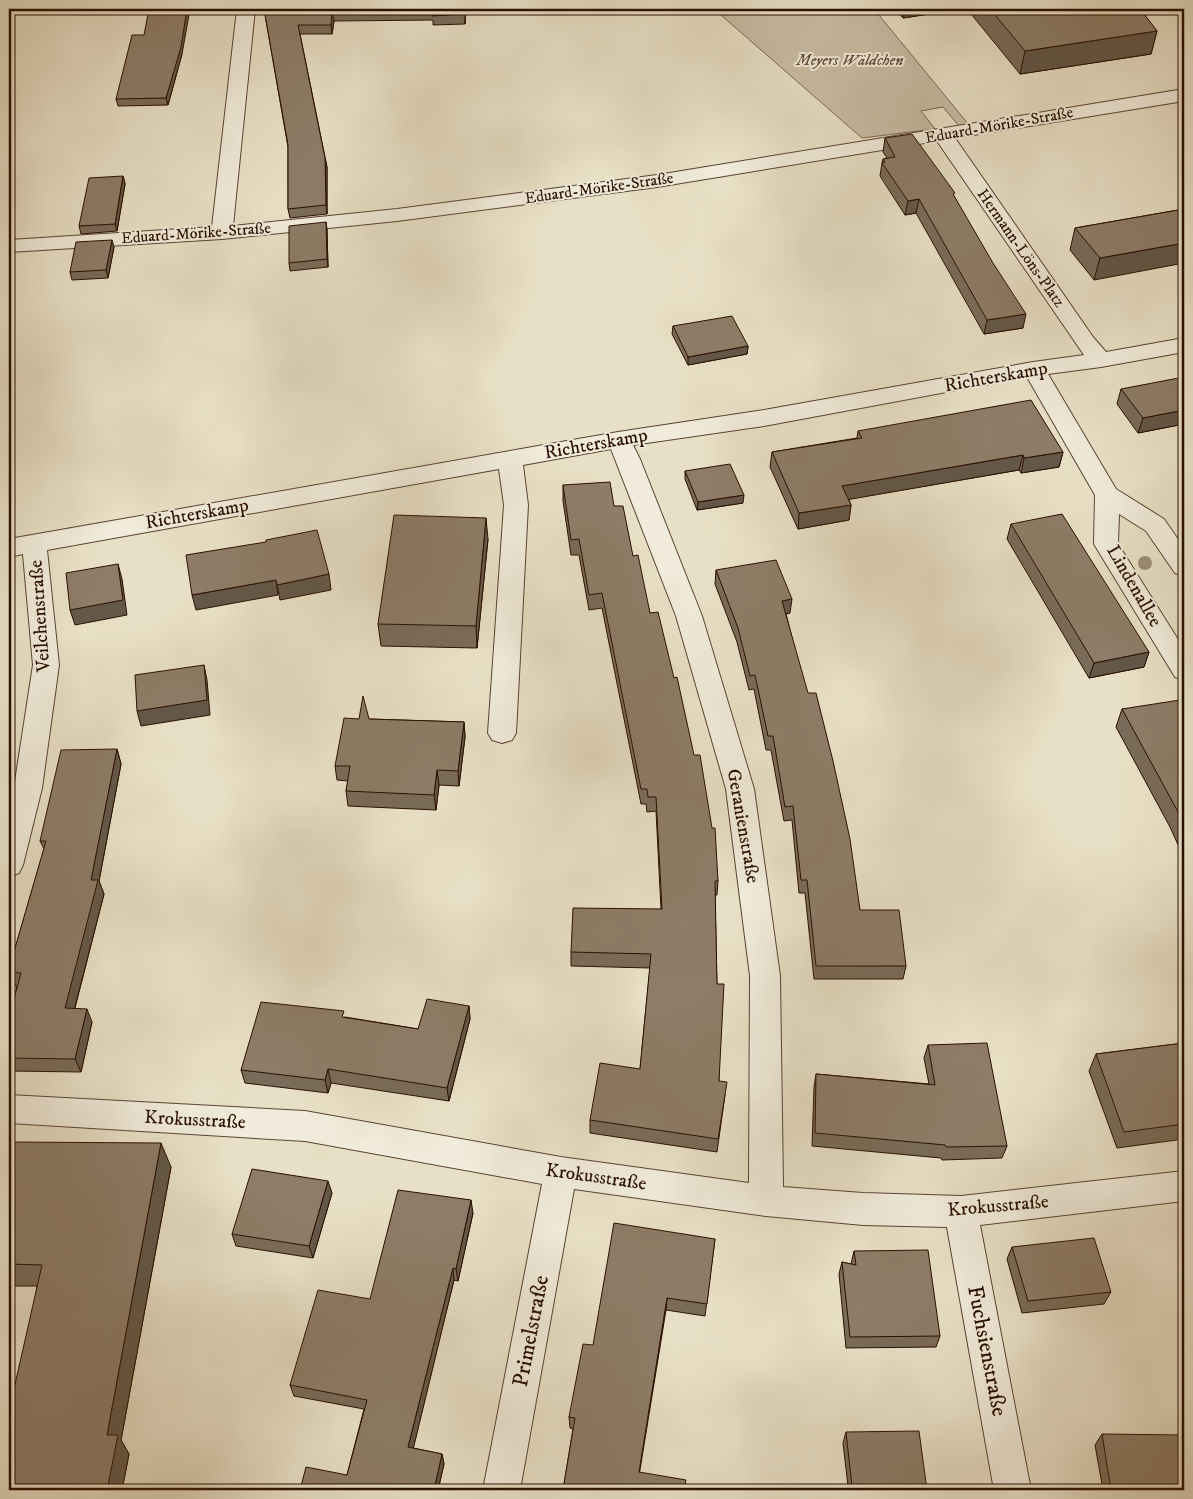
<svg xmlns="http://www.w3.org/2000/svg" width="1193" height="1499" viewBox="0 0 1193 1499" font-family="'IM FELL DW Pica',serif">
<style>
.green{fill:#c8bca4;stroke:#796652}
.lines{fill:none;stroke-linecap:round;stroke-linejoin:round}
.minor-casing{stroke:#5a4332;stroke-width:2}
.minor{fill:#f0ebda;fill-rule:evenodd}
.tree{fill:#9e8f78}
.wall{fill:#796b59;stroke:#2a0f00}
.shaded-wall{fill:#635748;stroke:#2a0f00}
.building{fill:#8d7c67;stroke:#2a0f00}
.labels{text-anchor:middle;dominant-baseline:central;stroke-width:4;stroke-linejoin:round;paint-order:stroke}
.far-park-label{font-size:16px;font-style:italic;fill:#614c39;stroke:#f0ebda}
.far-street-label{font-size:16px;fill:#2a0f00;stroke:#f0ebda}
.street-label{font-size:19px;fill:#2a0f00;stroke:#f0ebda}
.near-street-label{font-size:22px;fill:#2a0f00;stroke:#f0ebda}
</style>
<rect width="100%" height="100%" fill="#e8e0c6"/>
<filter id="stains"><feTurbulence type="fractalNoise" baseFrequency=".004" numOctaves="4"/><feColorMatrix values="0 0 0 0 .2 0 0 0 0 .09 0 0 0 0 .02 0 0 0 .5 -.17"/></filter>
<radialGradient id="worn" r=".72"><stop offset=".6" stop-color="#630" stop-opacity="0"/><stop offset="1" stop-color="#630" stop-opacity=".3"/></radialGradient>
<path class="green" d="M714,9H874L969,125L959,126L943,107L921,111L935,129L862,138Z"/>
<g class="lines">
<g class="minor-casing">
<path id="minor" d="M237,9H255L233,226L397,209L657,175L1184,89V101L955,138L1093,337L1106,352L1184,338V352L1101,367L1048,374L1116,489L1164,519L1184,548V576L1175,573L1146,531L1119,514L1118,544L1184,649V680L1175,677L1094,544L1095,495L1027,377L764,426L633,445L640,459L702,616L754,789L780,976L783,1187L863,1193L961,1196L1184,1171V1201L980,1225L1031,1490H994L947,1227L863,1225L766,1216L574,1189L520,1490H483L542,1184L305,1141L9,1123V1095L305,1111L561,1157L749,1183L750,976L726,789L676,616L611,449L523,465L528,505L516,733L512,740L502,743L492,740L488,733L504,505L499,469L47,550L59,665L42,788L23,865L19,873L9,877V809L14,788L33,665L23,554L9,557V539L618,432L764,410L1033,362L1084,355L937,141L657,187L397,221L222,239L9,252V240L212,227Z"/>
</g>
<use href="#minor" class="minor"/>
</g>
<circle class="tree" cx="1145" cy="563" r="7"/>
<path class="wall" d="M264,9H466L465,24L433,25V20L334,21L332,34H300L327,167V214L290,218L288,209V147Z
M894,9H963L903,18Z
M967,9H1140L1157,31L1151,54L1020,74Z
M182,54L168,105L118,106L116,99Z
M885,138L954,196L1023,328L984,334L916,213L905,215L880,176L882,163L883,159L887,158L883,152Z
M123,176L125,184L117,231L81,234L79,226Z
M1184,209L1094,280L1070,250L1075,228Z
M326,222L327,230L328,267L290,271L289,263Z
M114,247L108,278L72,280L70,272Z
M673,326L748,346L747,354L688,365L672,334Z
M1121,389L1184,424L1138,433L1117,404Z
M858,431L1063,452L1059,467L1021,473L1019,470L849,499L851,505L849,520L798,529L770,467L772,452L857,438Z
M685,471L743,503L697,510L685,479Z
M563,485L614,506L633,556L650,613L718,881L717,895H715L719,1081L725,1095L717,1152L590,1133V1120L640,1069L650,968L571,966V952L661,909L656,811L647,812L646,804H641L602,608L589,610L579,555H571L563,501Z
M1011,524L1149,652L1144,667L1089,678L1007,539Z
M488,539L477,648L381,646L378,624Z
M716,570L790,613L786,614L860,910L906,966L903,979H814L805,893H799L792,820L784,821L771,750H766L754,689L749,690L737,642L715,584Z
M1184,708V858L1170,827L1116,727L1122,709Z
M369,719L464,722L465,737L459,786L439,785L436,810L348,806L346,791L348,781L337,780L335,766Z
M117,749L121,764L99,881L104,894L75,1008L92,1022L81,1072L9,1071V1017L17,986H14L9,974V969L44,849L40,841Z
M469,1006L470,1019L449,1101L331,1083L328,1093L245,1083L241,1070L345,1017L418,1029Z
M1184,1043V1139L1117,1148L1089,1071L1096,1054Z
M928,1045L1007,1146L1002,1158L942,1160L941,1158L812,1146L814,1087L816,1074L929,1084L924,1058Z
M9,1142L171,1167L121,1440L129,1454L122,1490H9L37,1286H9Z
M332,1193L313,1258L236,1246L232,1234Z
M473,1213L458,1281L454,1280L413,1448L442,1454L444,1464L438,1490H300L347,1475L364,1409L294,1396L290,1385L370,1299Z
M715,1239L705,1316L666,1310L563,1490L573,1429L570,1428L569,1417L593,1345Z
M1012,1247L1111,1292L1104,1304L1022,1313L1007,1259Z
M854,1251L940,1336L936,1347L846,1348L839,1274L842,1262L851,1264Z
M846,1432L927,1490H837L839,1486H848L843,1443Z
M1102,1434L1184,1490H1103L1095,1445Z"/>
<path class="shaded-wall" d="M187,9H190L182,54L168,105L166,98Z
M465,9H466L465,24Z
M904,9H963L903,18Z
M332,12L334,21L332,34L331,25Z
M1157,31L1151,54L1020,74L1025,51Z
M325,158L327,167V214L326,205Z
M123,176L125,184L117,231L115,224Z
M919,199L916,213L905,215L908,201Z
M326,222L327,230L328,267L327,259Z
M112,240L114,247L108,278L106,270Z
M1184,243V263L1094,280L1100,258Z
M1026,314L1023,328L984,334L987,320Z
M748,346L747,354L688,365V357Z
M1184,410V424L1138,433L1143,418Z
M1063,452L1059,467L1021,473L1024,458Z
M1023,455L1019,470L840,501L842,486Z
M744,495L743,503L697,510L698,502Z
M851,505L849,520L798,529L799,513Z
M486,518L488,539L477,648L476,626Z
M118,564L122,579L127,615L75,625L70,610Z
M329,574L331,590L280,600L277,585Z
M276,580L278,595L196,610L192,595Z
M792,599L790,613L781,615L782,601Z
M1149,652L1144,667L1089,678L1094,663Z
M204,665L207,680L210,715L141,726L137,711Z
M464,722L465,737L459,786L458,771Z
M117,749L121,764L99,881L104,894L71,1022L65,1008Z
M437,770L439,785L436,810L434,795Z
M469,1006L470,1019L449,1101L447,1088Z
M87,1009L92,1022L81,1072L75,1059Z
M328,1069L331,1083L328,1093L325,1080Z
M161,1143L171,1167L121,1440L129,1454L122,1490H107V1435Z
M328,1181L332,1193L313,1258L309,1246Z
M471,1200L473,1213L458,1281L456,1269Z
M453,1268L454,1280L411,1458L408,1447Z
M667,1298L666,1310L638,1482L639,1472Z
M442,1454L444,1464L438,1490H434Z"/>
<path class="building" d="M149,9H187L181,47L166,98L116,99L132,35H144Z
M264,9H465V14L432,16V11L332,12L331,25H298L325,158L326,205L288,209V145Z
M990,9H1140L1157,31L1025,51Z
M912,134L955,193L953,194L993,263L1026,314L987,320L919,199L908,201L882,163L885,162L883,159L895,157L885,138Z
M123,176L115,224L79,226L89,178Z
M1184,209V243L1100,258L1075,228Z
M326,222L327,259L289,263V226Z
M112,240L106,270L70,272L76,242Z
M732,316L748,346L688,357L673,326Z
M1184,377V410L1143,418L1121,389Z
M1031,400L1063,452L1024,458L1023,455L842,486L851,505L799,513L772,452L862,438L858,431Z
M730,464L744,495L698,502L685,471Z
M610,482L614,506H623L633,556L638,555L650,613L658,612L674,678L677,677L694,755H700L712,828H715L718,881H715L717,984H724L719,1081L727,1082L718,1139L590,1120L600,1063L640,1069L651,954L571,952L573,908L662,909L656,797H648L647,789H641L602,593L589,595L579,539L571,540L563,485Z
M1062,514L1149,652L1094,663L1011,524Z
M394,515L486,518L476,626L378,624Z
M317,530L329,574L277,585L276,580L192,595L186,555L266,542V540Z
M776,560L792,599L782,601L808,693H816L833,761L850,839L860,910H899L906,966H816L807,880H801L793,806L785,807L773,736H768L755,675L750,676L738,628L716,570Z
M118,564L123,600L70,610L66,573Z
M204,665L207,700L137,711L135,675Z
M363,696L369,719L464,722L458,771L437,770L434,795L346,791L350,766H335L344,718L359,719Z
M1180,700L1184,708V825L1177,810L1122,709Z
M117,749L91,880H98L65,1008L87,1009L75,1059L9,1058V1017L21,973L9,972V969L46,841H40L61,750Z
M427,999L469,1006L447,1088L328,1069L325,1080L241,1070L261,1002L344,1011L342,1017L418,1029Z
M987,1043L1007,1146L946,1147L945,1145L815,1133L816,1074L935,1085L928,1045Z
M1184,1043V1124L1124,1132L1096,1054Z
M9,1142L161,1143L107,1435H118L107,1490H9V1411L42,1265L9,1264Z
M252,1169L328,1181L309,1246L232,1234Z
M398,1190L471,1200L456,1269L453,1268L408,1447L442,1454L434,1490H300L306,1467L347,1475L367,1400L290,1385L318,1290L370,1299Z
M614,1223L715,1239L707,1304L667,1298L639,1472L686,1480L684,1490H563L575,1418L569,1417L583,1344L593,1345Z
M1094,1238L1111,1292L1028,1301L1012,1247Z
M928,1250L940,1336L850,1337L842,1262L856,1265L854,1251Z
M919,1431L927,1490H839V1486H852L846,1432Z
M1102,1434L1184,1435V1490H1111Z"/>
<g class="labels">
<g class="far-park-label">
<text x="850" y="60">Meyers Wäldchen</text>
</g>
<g class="far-street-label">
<text transform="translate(999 125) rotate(-10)">Eduard-Mörike-Straße</text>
<text transform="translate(599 188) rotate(-8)">Eduard-Mörike-Straße</text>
<text transform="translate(196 233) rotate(-4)">Eduard-Mörike-Straße</text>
<text transform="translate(1021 248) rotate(55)">Hermann-Löns-Platz</text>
</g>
<g class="street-label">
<text transform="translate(996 377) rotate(-10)">Richterskamp</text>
<text transform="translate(596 444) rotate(-10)">Richterskamp</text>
<text transform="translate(197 514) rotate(-10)">Richterskamp</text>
<text transform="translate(1134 586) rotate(60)">Lindenallee</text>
<text transform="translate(40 616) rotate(-94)">Veilchenstraße</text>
<text transform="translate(743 826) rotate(80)">Geranienstraße</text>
<text transform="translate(195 1120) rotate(3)">Krokusstraße</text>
<text transform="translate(596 1177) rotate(8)">Krokusstraße</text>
<text transform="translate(998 1206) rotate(-5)">Krokusstraße</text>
</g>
<g class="near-street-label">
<text transform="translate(531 1331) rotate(-79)">Primelstraße</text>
<text transform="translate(987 1351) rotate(79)">Fuchsienstraße</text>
</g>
</g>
<rect width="1193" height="1499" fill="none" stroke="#e8e0c6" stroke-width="30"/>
<rect x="10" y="10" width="1173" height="1479" fill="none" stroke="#2a0f00" stroke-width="2.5"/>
<rect x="15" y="15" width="1163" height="1469" fill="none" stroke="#2a0f00"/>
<rect width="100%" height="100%" filter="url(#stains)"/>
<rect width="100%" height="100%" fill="url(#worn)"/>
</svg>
